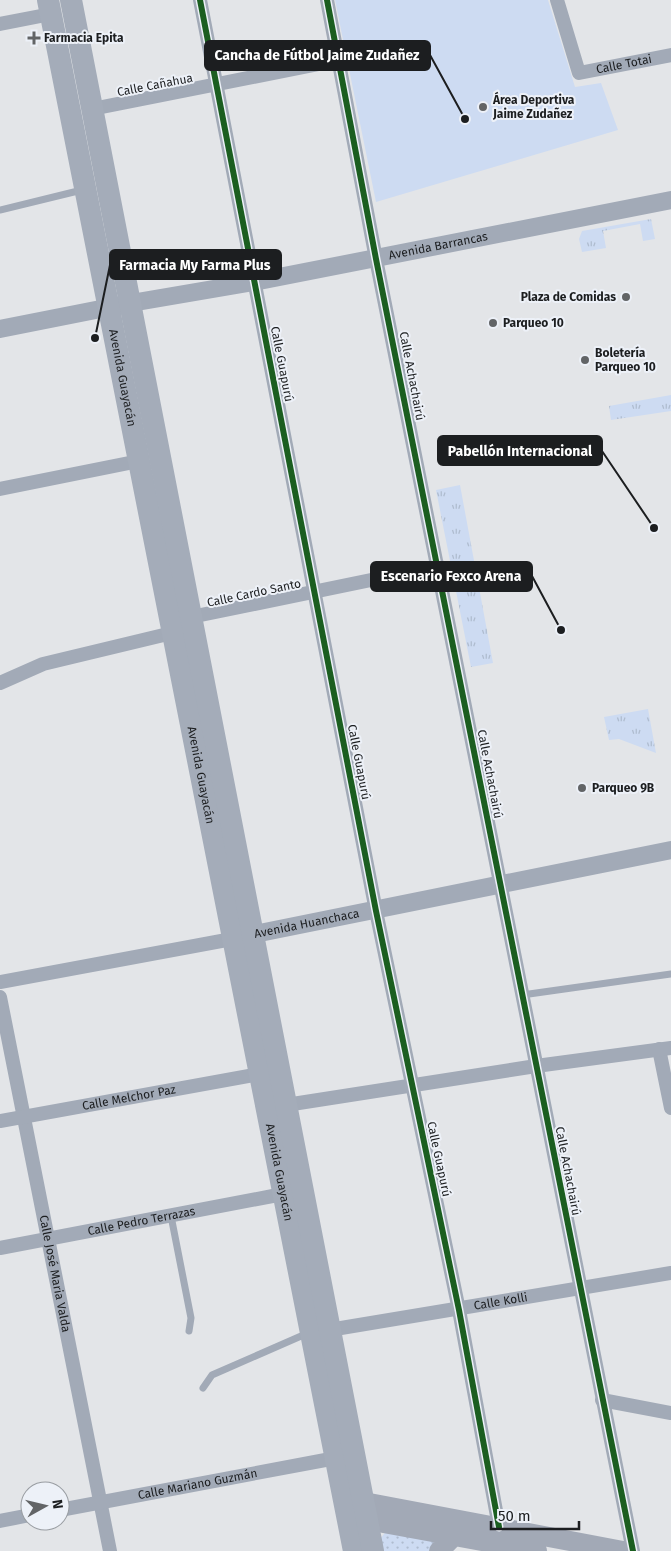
<svg xmlns="http://www.w3.org/2000/svg" width="671" height="1551" viewBox="0 0 671 1551" font-family="'Fira Sans',sans-serif">
<style>
.grass{fill:url(#grass-tufts)}
.park{fill:url(#park-dots)}
.garden{fill:#cddbf2}
.lines{fill:none;stroke-linecap:round;stroke-linejoin:round}
.service{stroke:#a2aab7;stroke-width:7}
.minor{stroke:#a2aab7;stroke-width:14}
.tertiary{stroke:#a2aab7;stroke-width:18}
.secondary{stroke:#a2a9b6;stroke-width:20}
.primary{stroke:#a4acb9;stroke-width:22}
.cycleway-casing{stroke:#edf1f8;stroke-width:9}
.cycleway{stroke:#1b5e20;stroke-width:6}
.poi-dot{fill:#626466;stroke:#edf1f8;stroke-width:2}
.labels{text-anchor:middle;dominant-baseline:central;stroke-width:4;stroke-linejoin:round;paint-order:stroke}
.poi-label{font-size:12px;font-weight:bold;fill:#1c1e20;stroke:#edf1f8;text-anchor:start}
.street-label{font-size:12px;fill:#1c1e20;stroke:#edf1f8}
.leader{fill:none;stroke:#1c1e20;stroke-width:2}
.callout-dot{fill:#1c1e20;stroke:#edf1f8;stroke-width:2}
.callout{fill:#1c1e20;stroke:#1c1e20;stroke-width:2}
.callout-label{font-size:14px;text-anchor:middle;font-weight:bold;fill:#fff}
</style>
<defs>
<pattern id="grass-tufts" width="24" height="20" patternUnits="userSpaceOnUse" patternTransform="scale(1.25)"><rect width="24" height="20" fill="#cddbf2"/><path d="M3 7l-1-3M5 7V3M7 7l1-3M15 17l-1-3M17 17v-4M19 17l1-3" fill="none" stroke="#afbccf"/></pattern>
<pattern id="park-dots" width="8" height="8" patternUnits="userSpaceOnUse" patternTransform="scale(1.25)"><rect width="8" height="8" fill="#cddbf2"/><path d="M2 2h.1M6 6h.1" fill="none" stroke="#afbccf" stroke-width="1.8" stroke-linecap="round"/></pattern>
</defs>
<rect width="100%" height="100%" fill="#e3e5e8"/>
<path class="grass" d="M651,219L655,239L643,241L640,224L603,231L606,248L582,252L579,239L582,231Z
M671,395V411L611,420L609,406Z
M460,485L493,663L471,667L436,490Z
M648,709L656,753L619,739L609,740L604,717Z"/>
<path class="park" d="M388,1529L438,1541L429,1551H383L380,1539Z"/>
<path class="garden" d="M335,0H548L575,87L601,83L618,130L376,202Z"/>
<g class="lines">
<path class="service" d="M0,210L82,190
M522,995L671,974
M171,1216L191,1318L189,1331
M203,1388L212,1375L308,1333"/>
<g class="minor">
<path d="M200,0L376,911L459,1310L499,1527"/>
<path d="M327,0L376,259L633,1551"/>
<path id="s1" d="M557,0L579,73L671,55"/>
<path d="M0,24L51,14"/>
<path d="M92,109L339,60"/>
<path d="M0,489L139,461"/>
<path d="M191,617L439,566"/>
<path d="M0,683L43,664L172,633"/>
<path d="M0,982L232,939"/>
<path id="s2" d="M0,997L110,1551"/>
<path d="M659,1049L671,1108"/>
<path d="M286,1105L536,1066L671,1048"/>
<path id="s3" d="M0,1121L259,1074"/>
<path id="s4" d="M0,1248L283,1194"/>
<path id="s5" d="M329,1330L671,1273"/>
<path d="M602,1400L671,1413"/>
<path id="s6" d="M60,1510L336,1458"/>
<path d="M0,1521L30,1515"/>
</g>
<g class="tertiary">
<path id="s7" d="M0,329L131,303L254,282L671,200"/>
<path id="s8" d="M240,937L671,850"/>
</g>
<path class="secondary" d="M350,1505L364,1502L623,1551
M353,1523L367,1520L537,1551
M439,1551L455,1535"/>
<g class="primary">
<path id="s9" d="M48,0L354,1551"/>
<path d="M71,0L373,1551"/>
</g>
<g class="cycleway-casing">
<path id="cycleway" d="M200,0L376,911L459,1310L499,1527
M327,0L376,259L633,1551"/>
</g>
<use href="#cycleway" class="cycleway"/>
</g>
<g class="poi-dot">
<path d="M31.5 30.5h5v5h5v5h-5v5h-5v-5h-5v-5h5z"/>
<circle cx="483" cy="107" r="5"/>
<circle cx="626" cy="297" r="5"/>
<circle cx="493" cy="323" r="5"/>
<circle cx="585" cy="360" r="5"/>
<circle cx="582" cy="788" r="5"/>
</g>
<g class="labels">
<g class="poi-label">
<text x="44" y="38">Farmacia Epita</text>
<text x="493" y="100">Área Deportiva<tspan x="493" dy="14">Jaime Zudañez</tspan></text>
<text x="616" y="297" text-anchor="end">Plaza de Comidas</text>
<text x="503" y="323">Parqueo 10</text>
<text x="595" y="353">Boletería<tspan x="595" dy="14">Parqueo 10</tspan></text>
<text x="592" y="788">Parqueo 9B</text>
</g>
<g class="street-label">
<text stroke="none"><textPath href="#s1" startOffset="122">Calle Totai</textPath></text>
<text transform="translate(155 85) rotate(-11)">Calle Cañahua</text>
<text stroke="none"><textPath href="#s7" startOffset="446">Avenida Barrancas</textPath></text>
<text transform="translate(282 364) rotate(79)">Calle Guapurú</text>
<text transform="translate(412 376) rotate(79)">Calle Achachairú</text>
<text stroke="none"><textPath href="#s9" startOffset="385">Avenida Guayacán</textPath></text>
<text transform="translate(254 593) rotate(-12)">Calle Cardo Santo</text>
<text transform="translate(359 762) rotate(79)">Calle Guapurú</text>
<text transform="translate(490 774) rotate(79)">Calle Achachairú</text>
<text stroke="none"><textPath href="#s9" startOffset="790">Avenida Guayacán</textPath></text>
<text stroke="none"><textPath href="#s8" startOffset="68">Avenida Huanchaca</textPath></text>
<text stroke="none"><textPath href="#s3" startOffset="131">Calle Melchor Paz</textPath></text>
<text transform="translate(439 1159) rotate(78)">Calle Guapurú</text>
<text transform="translate(568 1171) rotate(79)">Calle Achachairú</text>
<text stroke="none"><textPath href="#s9" startOffset="1195">Avenida Guayacán</textPath></text>
<text stroke="none"><textPath href="#s4" startOffset="144">Calle Pedro Terrazas</textPath></text>
<text stroke="none"><textPath href="#s2" startOffset="282">Calle José Maria Valda</textPath></text>
<text stroke="none"><textPath href="#s5" startOffset="174">Calle Kolli</textPath></text>
<text stroke="none"><textPath href="#s6" startOffset="140">Calle Mariano Guzmán</textPath></text>
</g>
</g>
<path class="leader" d="M465 119L430 55M95 338L110 265M654 528L602 451M561 630L532 576"/>
<g class="callout-dot">
<circle cx="465" cy="119" r="5"/>
<circle cx="95" cy="338" r="5"/>
<circle cx="654" cy="528" r="5"/>
<circle cx="561" cy="630" r="5"/>
</g>
<g class="callout">
<rect x="205" y="41" width="225" height="29" rx="5"/>
<rect x="110" y="250" width="171" height="29" rx="5"/>
<rect x="438" y="436" width="164" height="29" rx="5"/>
<rect x="371" y="562" width="161" height="29" rx="5"/>
</g>
<g class="callout-label">
<text x="317" y="60">Cancha de Fútbol Jaime Zudañez</text>
<text x="195" y="270">Farmacia My Farma Plus</text>
<text x="520" y="456">Pabellón Internacional</text>
<text x="451" y="581">Escenario Fexco Arena</text>
</g>
<g transform="translate(45 1506) rotate(82)"><circle r="24" fill="#edf1f8" stroke="#999da2"/>
<path d="M0-4L9 19L0 12L-9 19Z" fill="#626466"/>
<text y="-8" font-size="14" font-weight="bold" text-anchor="middle" fill="#1c1e20">N</text>
</g>
<path d="M491 1521v8h88v-8" fill="none" stroke="#1c1e20" stroke-width="2.5"/>
<text x="498" y="1521" font-size="15" fill="#1c1e20" stroke="#edf1f8" stroke-width="4" paint-order="stroke">50 m</text>
</svg>
